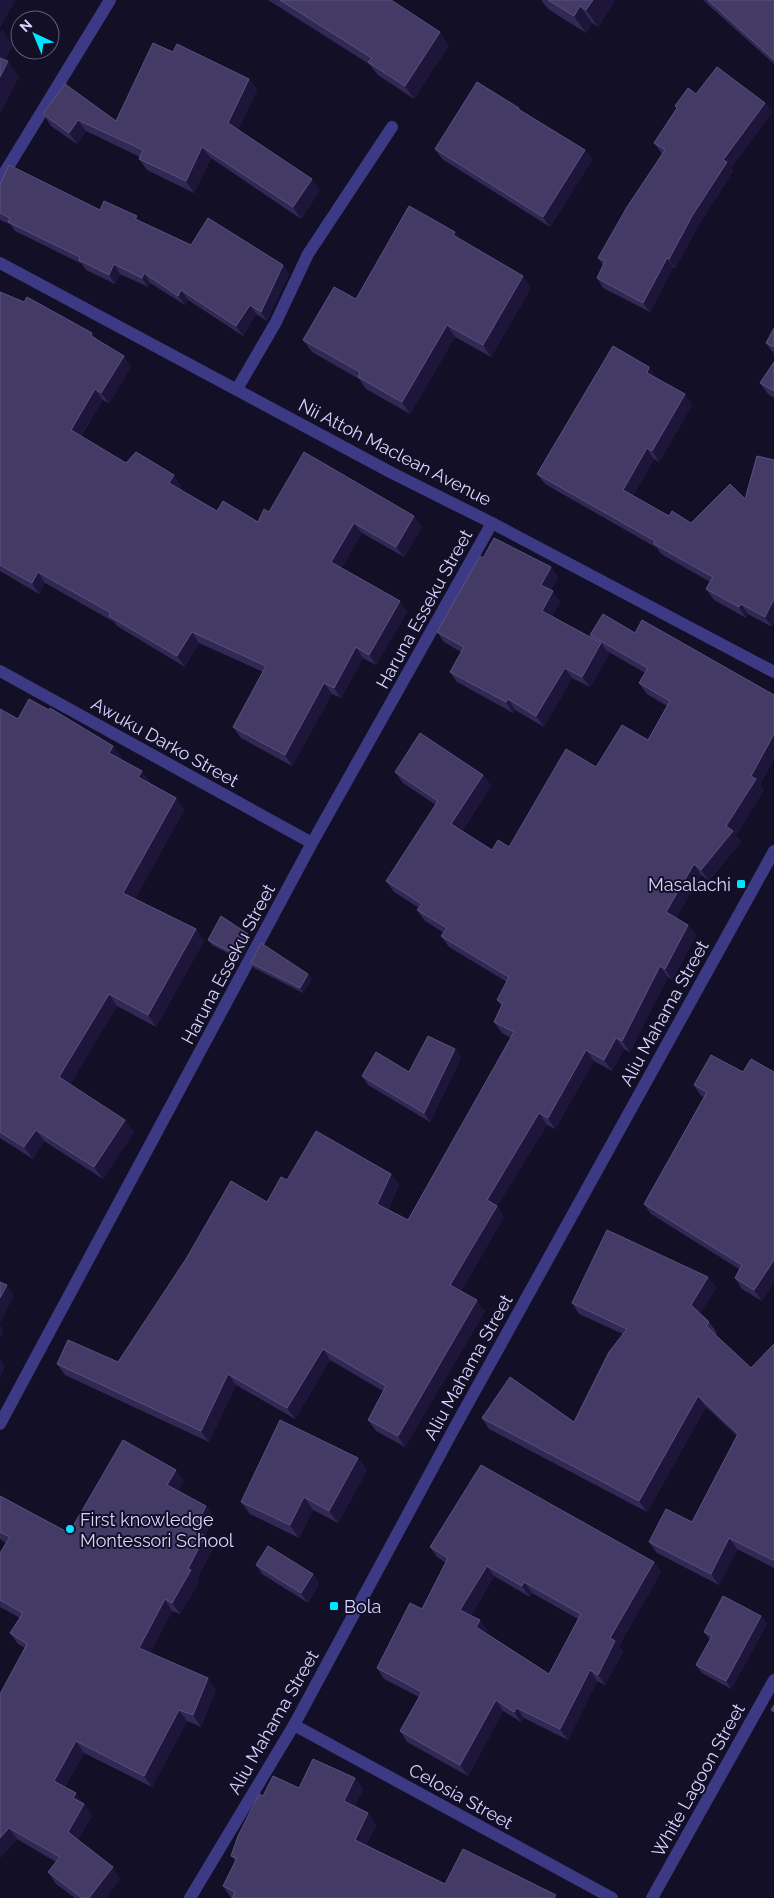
<svg xmlns="http://www.w3.org/2000/svg" width="774" height="1898" viewBox="0 0 774 1898" font-family="Raleway,sans-serif">
<style>
.lines{fill:none;stroke-linecap:round;stroke-linejoin:round}
.minor{stroke:#3d3a85;stroke-width:12}
.tertiary{stroke:#3d3a85;stroke-width:12}
.wall{fill:#312854;fill-rule:evenodd}
.shaded-wall{fill:#1d163a}
.building{fill:#433a66;stroke:#5a527e;fill-rule:evenodd}
.poi-dot{fill:#00e5ff;stroke:#130f26;stroke-width:2}
.labels{text-anchor:middle;dominant-baseline:central;stroke-width:4;stroke-linejoin:round;paint-order:stroke}
.street-label{font-size:18px;fill:#d9d4ff;stroke:#130f26}
.poi-label{font-size:18px;fill:#d9d4ff;stroke:#130f26;text-anchor:start}
</style>
<rect width="100%" height="100%" fill="#130f26"/>
<g class="lines">
<path class="minor" d="M0,180L110,0
M237,389L276,322L308,254L392,127
M0,671L312,843
M0,1424L312,843L492,523
M294,1725L612,1898
M652,1898L774,1680"/>
<path class="tertiary" d="M0,263L392,473L492,523L774,672
M190,1898L294,1725L456,1425L774,851"/>
</g>
<path class="wall" d="M268,0H391L449,45L414,99L378,75L369,64Z
M541,0H615L598,27L592,23L586,33L548,9Z
M703,0H774V64Z
M173,52L249,79L257,90L238,130L320,190L301,219L211,158L194,193L147,170L139,159L140,157L86,131L77,144L51,126L43,114L116,121Z
M696,94L765,103L772,112L731,168L733,171L698,226L675,269L673,267L650,312L603,288L597,278L603,265L598,258L662,154L654,143L677,109L675,106Z
M519,108L522,112L585,150L592,160L550,227L442,159L435,149Z
M0,185L100,210L141,222L191,245L283,265L289,274L267,321L256,314L243,336L188,300L185,305L150,283L148,287L120,274L115,284L86,270L82,264L15,231L10,224L0,220Z
M455,232L460,239L531,288L491,357L455,337L410,414L366,389L359,379L312,352L303,340L356,299Z
M0,292L92,333L97,340L131,367L109,403L103,400L81,436L126,463L181,486L180,489L217,511L258,522L269,512L422,527L404,557L362,533L341,568L407,612L376,665L363,658L341,698L332,694L292,766L241,738L233,727L263,672L199,643L185,667L117,626L114,622L45,583L39,594L0,571Z
M774,328V354L766,343Z
M774,362V398L768,394L760,383Z
M657,378L685,394L692,405L659,462L654,459L633,496L669,516L691,523L730,484L772,627L748,614L746,618L714,600L706,589L710,582L661,554L657,548L545,484L537,474Z
M483,558L551,567L558,578L551,590L560,602L552,616L592,638L590,635L635,633L774,695V759L760,784L764,790L736,835L741,842L709,881L701,875L676,918L688,925L696,936L672,980L668,977L630,1052L624,1049L612,1071L594,1061L555,1129L547,1125L497,1206L504,1217L461,1291L485,1311L405,1447L376,1431L368,1420L383,1391L330,1360L295,1419L236,1385L209,1442L65,1375L57,1364L118,1362L287,1180L391,1174L399,1185L388,1209L408,1220L511,1038L502,1033L494,1022L501,1006L497,1000L507,982L449,947L441,936L444,933L425,921L417,910L419,908L394,892L386,881L436,805L403,783L395,772L483,775L491,786L462,831L492,850L509,847L596,767L648,740L667,706L647,694L639,683L645,673L607,651L609,654L590,687L572,678L544,727L515,710L513,713L457,682L450,672L461,652L444,642L437,632Z
M0,709L18,719L113,746L122,758L121,759L142,771L150,783L176,798L184,810L135,899L196,929L204,941L156,1027L117,1006L70,1084L134,1132L103,1179L44,1141L33,1159L0,1138Z
M248,934L251,939L240,960L212,945L208,940Z
M251,963L308,974L312,979L303,993L254,968Z
M455,1049L461,1058L430,1122L368,1085L362,1076L409,1072Z
M743,1072H774V1282L762,1301L742,1289L735,1278L739,1269L651,1214L644,1204L704,1097L701,1096L694,1085Z
M708,1277L716,1288L700,1313L709,1322L717,1333L715,1335L751,1368L774,1344V1568L737,1549L719,1585L657,1553L649,1542L692,1522L737,1436L706,1407L647,1512L489,1429L482,1418L574,1422L623,1334L579,1314L572,1303Z
M358,1458L367,1470L338,1523L313,1510L299,1538L250,1514L241,1502Z
M184,1481L178,1491L214,1517L205,1536L213,1548L197,1579L199,1582L180,1614L172,1611L150,1653L216,1690L201,1727L187,1721L152,1787L84,1753L65,1787L83,1803L92,1816L78,1840L120,1879L106,1898H75L56,1884L48,1872L56,1862L17,1839L0,1858V1694L25,1648L18,1644L10,1633L20,1618L0,1607V1553L6,1543L0,1539V1496L69,1533Z
M430,1547L654,1562L661,1572L619,1646L623,1652L605,1685L597,1681L568,1740L524,1718L521,1722L503,1711L468,1776L407,1742L400,1731L419,1697L384,1679L377,1668L422,1609L446,1563L437,1557ZM494,1576L530,1597L532,1593L578,1619L549,1674L486,1633L487,1631L480,1620L471,1616Z
M256,1565L313,1574L319,1584L308,1603L262,1574Z
M761,1616L767,1624L731,1689L702,1673L696,1665L710,1640L704,1632Z
M355,1778L363,1789L355,1806L368,1813L376,1825L366,1845L445,1884L558,1898H231L223,1886L235,1861L231,1856L263,1796Z"/>
<path class="shaded-wall" d="M0,0H16L0,28Z
M593,0H615L598,27L586,10Z
M580,6L592,23L586,33L574,16Z
M2,29L13,45L0,69V33Z
M440,32L449,45L414,99L405,86Z
M8,61L19,77L0,114V77Z
M249,79L257,90L236,135L228,123Z
M765,103L772,112L731,168L733,171L698,226L675,269L669,259L692,216L723,160Z
M78,120L86,131L77,144L69,133Z
M202,147L211,158L194,193L186,181Z
M585,150L592,160L550,227L543,217Z
M312,179L320,190L301,219L293,207Z
M137,216L143,226L135,219Z
M455,232L463,244L453,235Z
M667,258L673,267L650,312L643,303Z
M114,264L120,274L115,284L109,275Z
M283,265L289,274L267,321L261,312Z
M144,273L150,283L148,287L142,278Z
M523,276L531,288L491,357L483,345Z
M181,290L188,300L185,305L178,296Z
M250,305L256,314L243,336L236,326Z
M447,325L455,337L410,414L402,402Z
M92,333L100,344L91,336Z
M124,356L131,367L109,403L101,393Z
M649,367L657,378L654,384L647,373Z
M95,389L103,400L78,440L71,430Z
M685,394L692,405L659,462L652,451Z
M647,448L654,459L630,501L623,490Z
M174,475L181,486L177,494L169,483Z
M414,516L422,527L404,557L396,547Z
M354,523L362,533L339,573L331,562Z
M551,567L558,578L548,595L541,585Z
M38,572L45,583L39,594L32,583Z
M553,591L560,602L550,621L542,611Z
M774,599V624L772,627L765,617Z
M400,601L407,612L376,665L369,655Z
M741,604L748,614L746,618L739,607Z
M192,632L199,643L185,667L177,656Z
M601,643L609,654L590,687L582,677Z
M356,647L363,658L341,698L334,688Z
M565,668L572,678L544,727L536,716Z
M324,683L332,694L292,766L285,755Z
M508,699L515,710L513,713L506,702Z
M774,734V759L760,784L764,790L736,835L741,842L709,881L701,870L726,826L751,776Z
M113,746L122,758L117,765L109,753Z
M142,771L150,783L146,789L138,777Z
M483,775L491,786L459,835L451,824Z
M176,798L184,810L132,905L123,893Z
M694,864L701,875L673,923L666,912Z
M688,925L696,936L672,980L665,969Z
M196,929L204,941L156,1027L148,1015Z
M248,934L251,939L240,960L236,955Z
M660,966L668,977L630,1052L622,1041Z
M308,974L312,979L303,993L300,988Z
M109,994L117,1006L68,1089L59,1077Z
M616,1038L624,1049L612,1071L604,1060Z
M455,1049L461,1058L430,1122L424,1113Z
M586,1050L594,1061L555,1129L548,1118Z
M539,1113L547,1125L497,1206L504,1217L458,1296L450,1285L487,1200Z
M125,1120L134,1132L103,1179L94,1167Z
M36,1130L44,1141L33,1159L24,1147Z
M391,1174L399,1185L385,1215L377,1204Z
M774,1260V1282L762,1301L754,1290Z
M708,1277L716,1288L698,1316L691,1305Z
M7,1285L14,1296L0,1323V1298Z
M477,1300L485,1311L405,1447L398,1436Z
M0,1325L4,1331L0,1338Z
M323,1349L330,1360L295,1419L287,1408Z
M0,1359L5,1366L0,1380Z
M228,1374L236,1385L209,1442L201,1431Z
M698,1396L706,1407L647,1512L639,1501Z
M358,1458L367,1470L338,1523L329,1511Z
M176,1470L184,1481L175,1497L167,1485Z
M304,1497L313,1510L299,1538L290,1525Z
M206,1506L214,1517L202,1542L194,1530Z
M205,1536L213,1548L197,1579L199,1582L180,1614L172,1603L188,1569Z
M729,1538L737,1549L719,1585L711,1574Z
M654,1562L661,1572L619,1646L623,1652L605,1685L598,1675L610,1638Z
M487,1566L494,1576L468,1621L460,1610Z
M313,1574L319,1584L308,1603L301,1593Z
M524,1582L532,1593L530,1597L522,1586Z
M165,1599L172,1611L147,1659L139,1648Z
M761,1616L767,1624L731,1689L726,1681Z
M480,1620L487,1631L483,1638L476,1627Z
M590,1670L597,1681L568,1740L560,1729Z
M208,1678L216,1690L201,1727L193,1715Z
M496,1700L503,1711L468,1776L460,1765Z
M517,1708L524,1718L521,1722L514,1712Z
M179,1710L187,1721L152,1787L144,1776Z
M76,1741L84,1753L62,1792L54,1781Z
M355,1778L363,1789L352,1812L344,1801Z
M76,1793L83,1805L73,1798Z
M84,1804L92,1816L76,1843L68,1832Z
M368,1813L376,1825L363,1851L355,1840Z
M9,1828L17,1839L0,1858V1838Z
M113,1867L120,1879L106,1898H89Z"/>
<path class="building" d="M280,0H391L440,32L405,86L368,62L372,58Z
M548,0H593L586,10L580,6L574,16Z
M708,0H774V60Z
M153,43L173,52L177,44L249,79L228,123L312,179L293,207L202,147L186,181L139,159L143,150L78,120L69,133L43,114L65,84L116,121Z
M0,58L8,61L0,77Z
M717,67L765,103L723,160L727,162L692,216L669,259L667,258L643,303L597,278L605,261L598,258L627,207L665,150L654,143L677,108L675,106L688,88L696,94Z
M477,82L519,108L518,109L585,150L543,217L435,149Z
M9,165L100,210L104,201L137,216L135,219L191,245L208,218L283,265L261,312L250,305L236,326L181,290L178,296L144,273L142,278L114,264L109,275L79,260L80,257L8,222L10,218L0,213V185Z
M409,206L455,232L453,235L523,276L483,345L447,325L402,402L358,377L360,372L303,340L334,287L356,299Z
M0,292L24,302L27,297L92,333L91,336L124,356L101,393L95,389L71,430L126,463L136,452L174,475L169,483L217,511L223,501L258,522L264,509L269,512L304,452L414,516L396,547L354,523L331,562L400,601L369,655L356,647L334,688L324,683L285,755L233,727L266,666L192,632L177,656L109,616L111,613L38,572L32,583L0,565Z
M774,328V347L766,343Z
M613,346L649,367L647,373L685,394L652,451L647,448L623,490L669,516L672,511L691,523L730,484L745,499L757,456L774,460V599L765,617L741,604L739,607L706,589L713,577L654,544L655,541L537,474Z
M774,362V391L760,383Z
M494,538L551,567L541,585L553,591L542,611L601,643L582,677L565,668L536,716L508,699L506,702L450,672L464,647L437,632L480,556L483,558Z
M603,614L635,633L642,620L774,695V734L751,776L756,779L726,826L733,831L701,870L694,864L666,912L688,925L665,969L660,966L622,1041L616,1038L604,1060L586,1050L548,1118L539,1113L487,1200L497,1206L450,1285L477,1300L398,1436L368,1420L386,1386L323,1349L287,1408L228,1374L201,1431L57,1364L68,1340L118,1362L186,1259L231,1181L267,1202L281,1177L287,1180L316,1131L391,1174L377,1204L408,1220L514,1032L494,1022L503,1003L497,1000L509,977L441,936L447,928L417,910L422,904L386,881L438,801L395,772L420,733L483,775L451,824L492,850L498,840L509,847L566,749L596,767L622,725L648,740L670,701L639,683L648,668L590,635Z
M29,699L49,710L50,708L113,746L109,753L142,771L138,777L176,798L123,893L196,929L148,1015L109,994L59,1077L125,1120L94,1167L36,1130L24,1147L0,1132V709L18,719Z
M221,916L248,934L236,955L208,940Z
M261,943L308,974L300,988L251,963Z
M428,1036L455,1049L424,1113L362,1076L376,1052L409,1072Z
M711,1055L743,1072L751,1059L774,1072V1260L754,1290L735,1278L742,1265L644,1204L707,1092L694,1085Z
M607,1230L708,1277L691,1305L709,1322L706,1326L751,1368L774,1344V1559L773,1560L729,1538L711,1574L649,1542L666,1509L692,1522L738,1434L698,1396L639,1501L482,1418L510,1377L574,1422L609,1352L627,1329L572,1303Z
M0,1282L7,1285L0,1298Z
M280,1420L358,1458L329,1511L304,1497L290,1525L241,1502Z
M123,1440L176,1470L167,1485L206,1506L194,1530L205,1536L188,1569L191,1570L172,1603L165,1599L139,1648L208,1678L193,1715L179,1710L144,1776L76,1741L54,1781L76,1793L73,1798L84,1804L68,1832L113,1867L89,1898H82L48,1872L60,1857L9,1828L0,1838V1790L1,1789L0,1788V1694L27,1644L10,1633L23,1613L0,1600V1553L10,1537L0,1532V1496L69,1533Z
M481,1465L654,1562L610,1638L615,1641L598,1675L590,1670L560,1729L517,1708L514,1712L496,1700L460,1765L400,1731L422,1692L377,1668L410,1603L422,1609L448,1558L430,1547ZM487,1566L522,1586L524,1582L581,1614L549,1674L476,1627L480,1620L460,1610Z
M268,1546L313,1574L301,1593L256,1565Z
M723,1596L761,1616L726,1681L696,1665L712,1636L704,1632Z
M774,1705V1712L771,1710Z
M313,1759L355,1778L344,1801L368,1813L355,1840L445,1884L463,1849L556,1895L554,1898H232L235,1892L223,1886L237,1858L231,1856L238,1836L259,1794L263,1796L273,1776L299,1788Z"/>
<g class="poi-dot">
<rect x="736" y="879" width="10" height="10" rx="2.5"/>
<circle cx="70" cy="1529" r="5"/>
<rect x="329" y="1601" width="10" height="10" rx="2.5"/>
</g>
<g class="labels">
<g class="street-label">
<text transform="translate(395 452) rotate(27)">Nii Attoh Maclean Avenue</text>
<text transform="translate(424 609) rotate(-61)">Haruna Esseku Street</text>
<text transform="translate(165 742) rotate(29)">Awuku Darko Street</text>
<text transform="translate(228 964) rotate(-62)">Haruna Esseku Street</text>
<text transform="translate(664 1013) rotate(-61)">Aliu Mahama Street</text>
<text transform="translate(468 1367) rotate(-61)">Aliu Mahama Street</text>
<text transform="translate(273 1722) rotate(-60)">Aliu Mahama Street</text>
<text transform="translate(698 1780) rotate(-61)">White Lagoon Street</text>
<text transform="translate(461 1796) rotate(29)">Celosia Street</text>
</g>
<g class="poi-label">
<text x="731" y="884" text-anchor="end">Masalachi</text>
<text x="80" y="1519">First knowledge<tspan x="80" dy="21">Montessori School</tspan></text>
<text x="344" y="1606">Bola</text>
</g>
</g>
<g transform="translate(35 35) rotate(316)"><circle r="24" fill="#130f26" stroke="#625e7d"/>
<path d="M0-4L9 19L0 12L-9 19Z" fill="#00e5ff"/>
<text y="-8" font-size="14" font-weight="bold" text-anchor="middle" fill="#d9d4ff">N</text>
</g>
</svg>
